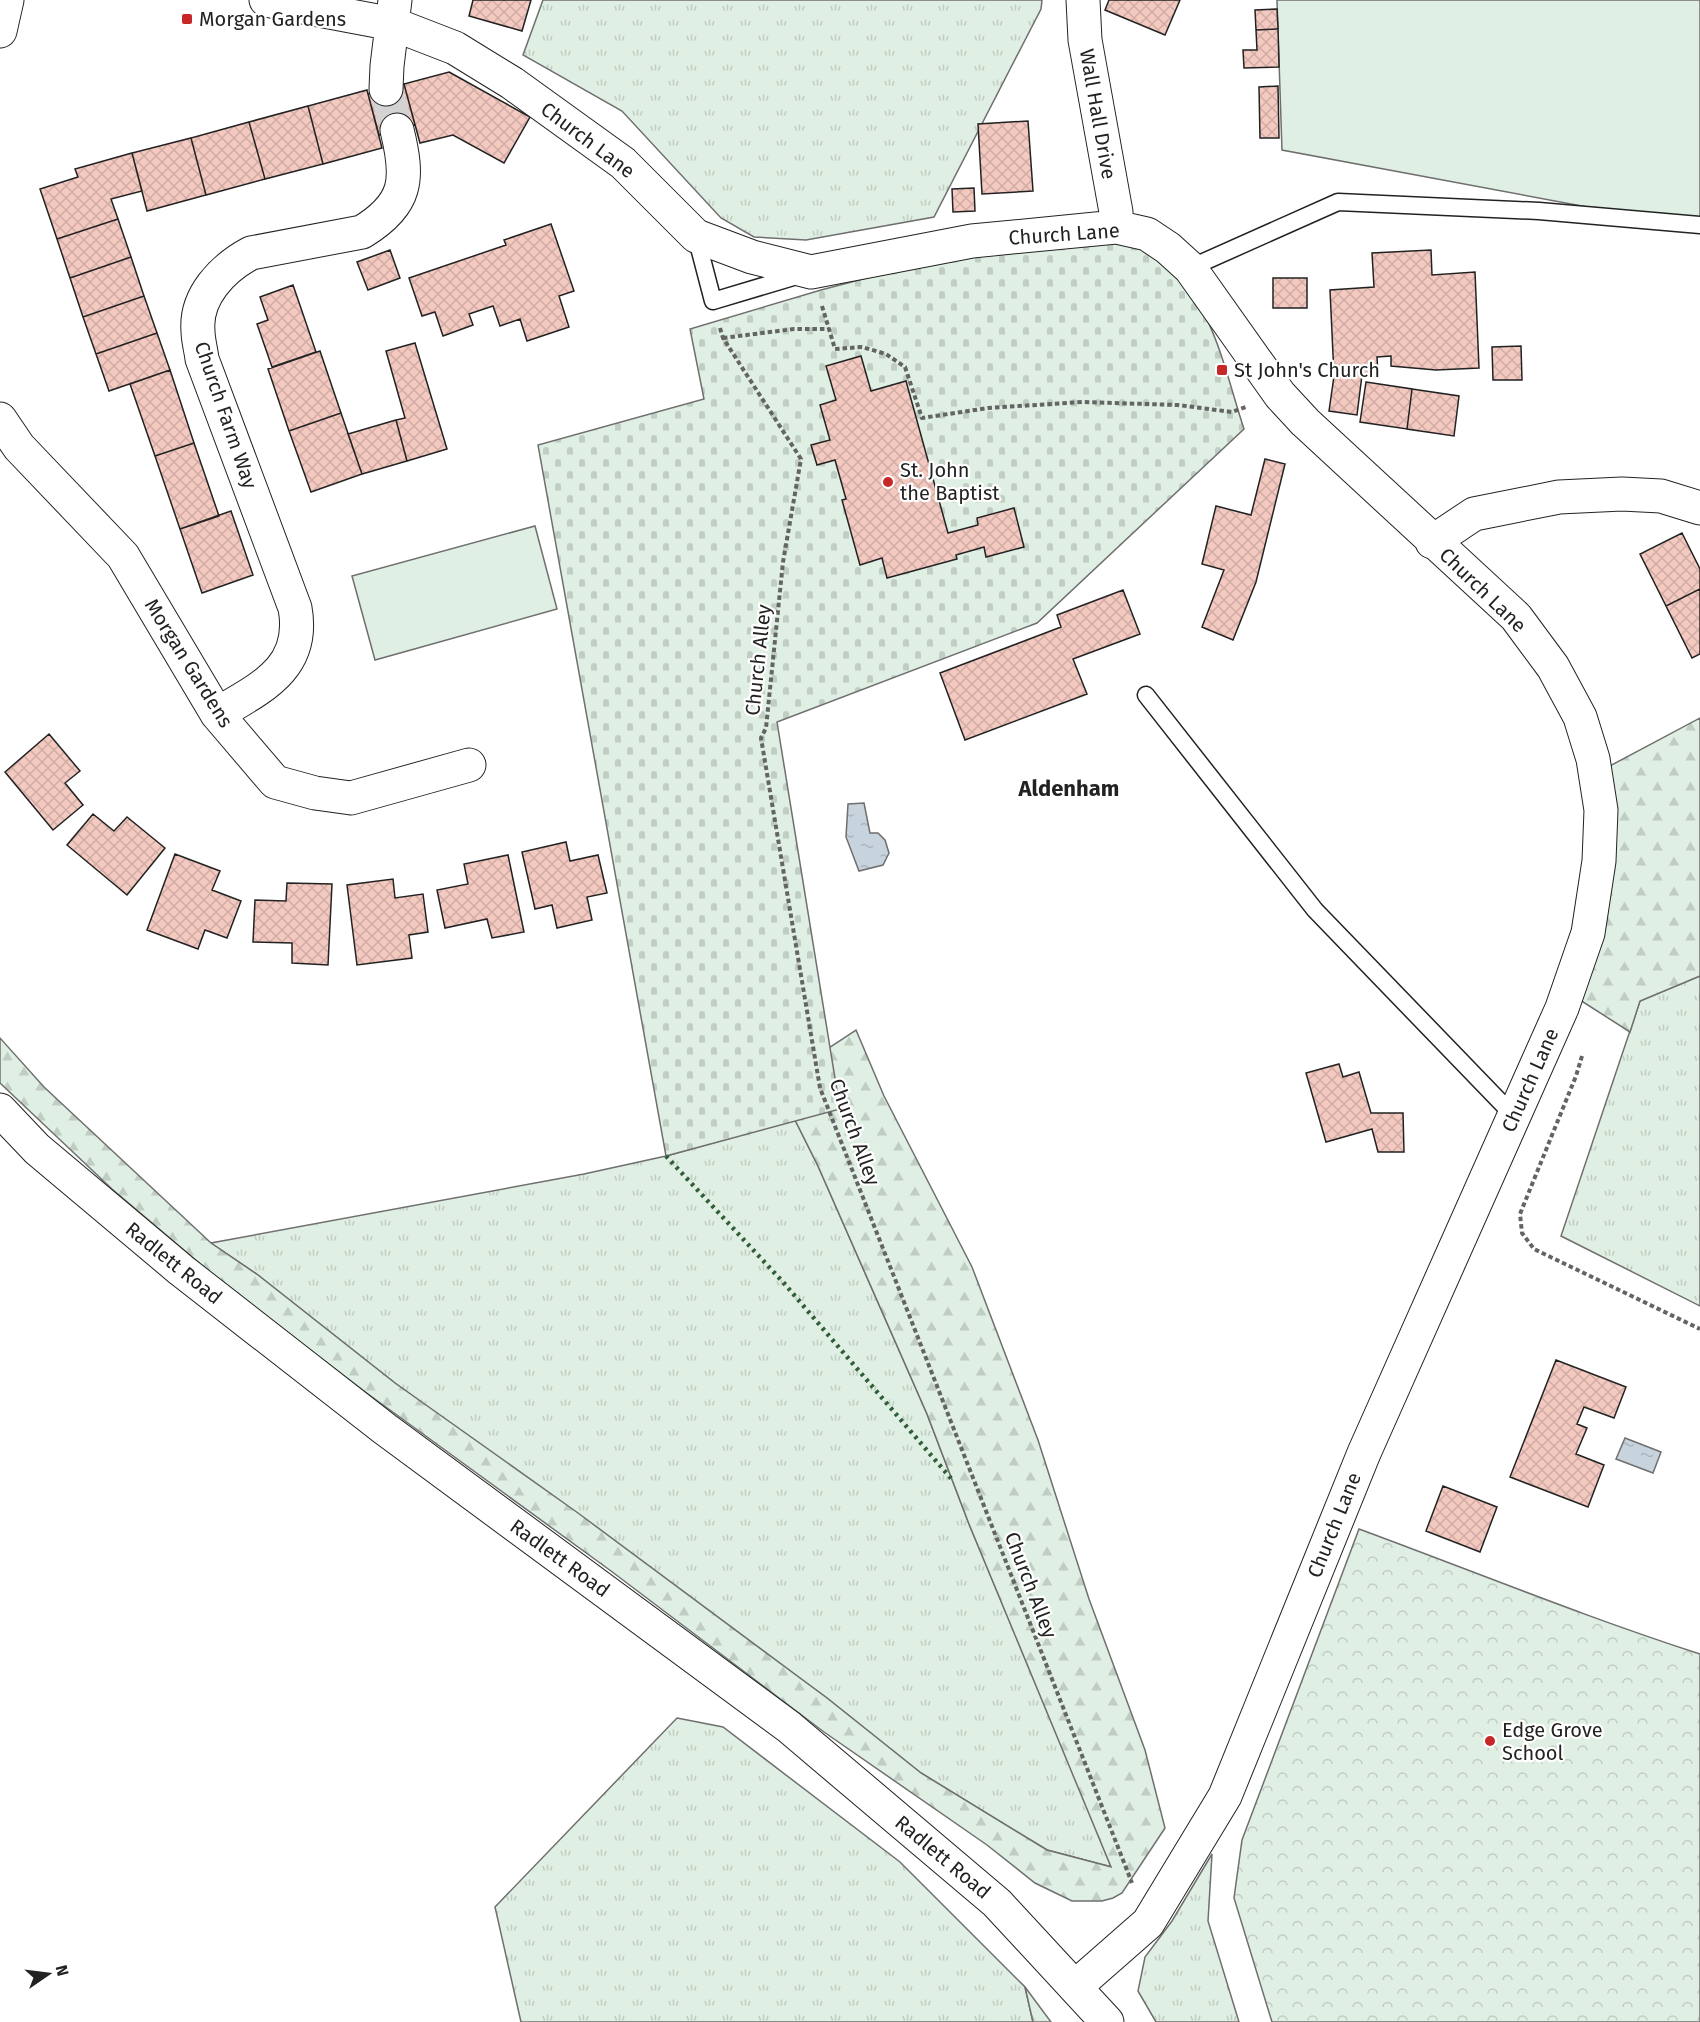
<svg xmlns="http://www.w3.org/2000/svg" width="1700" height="2022" viewBox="0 0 1700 2022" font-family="'Fira Sans',sans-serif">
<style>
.grass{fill:url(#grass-tufts);stroke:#6f6f6f;stroke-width:1.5}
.forest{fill:url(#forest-firs);stroke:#6f6f6f;stroke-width:1.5}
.cemetery{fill:url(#cemetery-stones);stroke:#6f6f6f;stroke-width:1.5}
.park{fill:url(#park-crowns);stroke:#6f6f6f;stroke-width:1.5}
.pitch{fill:#e0efe3;stroke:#6f6f6f;stroke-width:1.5}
.water{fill:url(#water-ripples);stroke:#6f6f6f;stroke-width:1.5}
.building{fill:url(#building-cross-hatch);stroke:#222;stroke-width:1.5}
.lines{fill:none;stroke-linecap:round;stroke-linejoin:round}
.street-tunnel{stroke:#d3d3d3;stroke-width:33;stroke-dasharray:33 16;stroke-linecap:butt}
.lane-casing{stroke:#222;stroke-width:19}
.street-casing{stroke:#222;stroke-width:35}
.secondary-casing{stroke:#222;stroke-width:35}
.path{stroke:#646464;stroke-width:4;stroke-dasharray:4.5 3;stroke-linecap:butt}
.lane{stroke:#fff;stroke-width:16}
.street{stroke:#fff;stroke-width:33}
.secondary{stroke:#fff;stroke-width:33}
.hedge{stroke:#2f5e38;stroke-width:4.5;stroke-dasharray:3 4.5;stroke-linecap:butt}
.poi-dot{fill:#c62828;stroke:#fff;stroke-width:2}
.labels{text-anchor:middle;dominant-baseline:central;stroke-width:4.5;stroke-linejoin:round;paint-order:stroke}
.poi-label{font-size:20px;fill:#222;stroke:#fff;text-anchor:start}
.street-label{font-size:20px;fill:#222;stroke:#fff}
.quarter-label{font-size:22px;font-weight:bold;fill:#222;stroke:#fff}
</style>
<defs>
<pattern id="grass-tufts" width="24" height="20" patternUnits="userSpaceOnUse" patternTransform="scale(1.5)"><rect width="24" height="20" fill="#e0efe3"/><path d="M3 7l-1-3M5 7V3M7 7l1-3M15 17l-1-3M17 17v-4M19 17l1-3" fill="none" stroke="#c0cdc2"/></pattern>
<pattern id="forest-firs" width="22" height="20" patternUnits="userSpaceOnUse" patternTransform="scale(1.5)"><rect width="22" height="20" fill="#e0efe3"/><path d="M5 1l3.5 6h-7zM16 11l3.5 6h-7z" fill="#c0cdc2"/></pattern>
<pattern id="cemetery-stones" width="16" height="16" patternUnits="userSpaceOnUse" patternTransform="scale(1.5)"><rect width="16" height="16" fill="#e0efe3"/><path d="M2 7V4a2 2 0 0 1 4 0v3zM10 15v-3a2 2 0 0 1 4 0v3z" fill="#c0cdc2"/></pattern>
<pattern id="park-crowns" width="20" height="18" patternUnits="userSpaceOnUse" patternTransform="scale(1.5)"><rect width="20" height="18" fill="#e0efe3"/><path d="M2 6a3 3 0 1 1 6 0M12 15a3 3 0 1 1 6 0" fill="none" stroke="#c0cdc2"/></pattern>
<pattern id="water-ripples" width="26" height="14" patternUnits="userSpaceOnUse" patternTransform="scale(1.5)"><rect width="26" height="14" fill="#c7d3dd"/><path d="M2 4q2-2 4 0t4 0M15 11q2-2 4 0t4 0" fill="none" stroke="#abb5bd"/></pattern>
<pattern id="building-cross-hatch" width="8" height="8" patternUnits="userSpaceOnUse" patternTransform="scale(1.5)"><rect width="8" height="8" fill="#f3c9c0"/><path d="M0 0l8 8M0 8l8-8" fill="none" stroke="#d0aca5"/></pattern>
</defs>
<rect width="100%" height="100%" fill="#fff"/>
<path class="grass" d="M543,0H1042L1041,9L934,217L806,240L754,237L721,218L622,111L523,55Z
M1700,976V1306L1561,1236L1640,1001Z
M795,1120L818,1166L927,1414L969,1524L1112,1867L1047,1850L921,1773L827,1698L395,1383L258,1275L211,1243L584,1174L666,1156Z
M677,1718L723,1727L900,1862L1025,1987L1033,2022H521L495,1907Z
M1212,1854L1208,1921L1239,2022H1156L1138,1991L1145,1957L1172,1921Z"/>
<path class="forest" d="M1700,718V976L1640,1001L1630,1032L1580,1000L1606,768Z
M856,1030L884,1096L972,1267L1038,1440L1089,1599L1145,1750L1165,1828L1122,1893L1113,1898L1102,1901H1072L1035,1883L987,1845L824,1732L611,1571L368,1394L231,1290L112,1189L0,1083V1038L44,1087L211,1243L258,1275L395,1383L578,1513L827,1698L921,1773L1047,1850L1111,1867L969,1524L927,1414L818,1166L795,1120L786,1076Z
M1025,1987L1051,2022H1033Z"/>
<path class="cemetery" d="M1119,238C1131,244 1145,249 1156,257C1212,294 1224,369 1244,429L1037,623L777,722L840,1109L666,1156L538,445L704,399L690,329L821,290L969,251Z"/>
<path class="park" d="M1359,1529C1473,1571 1585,1617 1700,1654V2022H1272L1234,1898L1242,1840Z"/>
<path class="pitch" d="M1277,0H1700V228L1282,150Z
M535,526L557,609L375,660L352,576Z"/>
<path class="water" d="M864,803L870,833H878L885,840L889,853L883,865L859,871L846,837L848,804Z
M1625,1438L1661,1452L1653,1473L1616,1459Z"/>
<path class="building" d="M473,0H531L522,31L469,16Z
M1109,0H1180L1165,35L1105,10Z
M1277,9L1278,29L1256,30L1255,10Z
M1278,29L1279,67L1244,68L1243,50H1257L1256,30Z
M449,72L530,117L504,163L453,135L420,143L404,84Z
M404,84L415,125L379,135L368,94Z
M1278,86L1279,138H1260L1259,87Z
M367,90L382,148L323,164L308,106Z
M308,106L323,164L265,179L249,122Z
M1028,121L1033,191L982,194L978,124Z
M249,122L265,179L206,195L191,138Z
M191,138L206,195L147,211L132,153Z
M132,153L142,191L111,199L118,219L57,239L40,189L78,177L75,169Z
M974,188L975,211L953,212L952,189Z
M118,219L131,257L70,278L57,239Z
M551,224L574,291L559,296L569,327L527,341L520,319L500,326L493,306L469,314L473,325L443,336L435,312L422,316L409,278L506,245L504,240Z
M390,250L400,278L368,290L357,262Z
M1431,250L1432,275L1475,272L1479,368L1436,370L1391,366V356L1377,357L1378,374L1362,375L1357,415L1329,411L1334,376L1330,290L1374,287L1372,253Z
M131,257L144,296L83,317L70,278Z
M1273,278H1307V308H1273Z
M293,285L316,352L272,367L257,324L268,320L260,297Z
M144,296L157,333L96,354L83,317Z
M157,333L170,370L109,391L96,354Z
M415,343L447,449L407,461L396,420L405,418L386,351Z
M1521,346L1522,380H1493L1492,347Z
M320,351L341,413L289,431L268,369Z
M861,356L871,391L906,381L948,533L978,525L977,518L1014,508L1024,547L986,557L984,547L956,555L957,559L887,578L882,558L860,565L842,500L846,499L835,460L817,465L811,445L830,440L820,405L836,400L826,366Z
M170,370L194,443L155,456L130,384Z
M1366,382L1412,389L1407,429L1360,422Z
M1412,389L1459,396L1454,436L1407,429Z
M341,413L362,474L311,492L289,431Z
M396,420L407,461L362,474L348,434Z
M194,443L219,516L180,529L155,456Z
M1265,459L1285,464L1256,582L1233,640L1202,627L1224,570L1202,564L1216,506L1251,515Z
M231,511L253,575L202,593L180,529Z
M1682,533L1700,569V589L1666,606L1640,554Z
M1700,589V654L1692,658L1666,606Z
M1123,590L1140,634L1073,659L1087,694L965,740L940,673L1061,627L1057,615Z
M49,734L80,771L65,783L83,805L53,830L5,772Z
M93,814L114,831L127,817L165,848L127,895L67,845Z
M566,842L570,861L598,855L607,893L587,897L592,920L557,928L552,905L535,909L522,852Z
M175,854L220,871L212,890L241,901L227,938L205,930L198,949L147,930Z
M508,855L524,932L492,938L487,919L445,928L437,890L468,884L464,864Z
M393,879L395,898L423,894L428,932L409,935L412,958L357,965L347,885Z
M287,883L332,884L328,965L292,963V943L253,942L255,900L286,901Z
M1339,1064L1343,1077L1359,1072L1371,1113H1403L1404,1152H1378L1372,1129L1326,1142L1306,1073Z
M1556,1360L1626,1387L1614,1418L1584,1407L1577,1424L1587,1428L1576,1454L1604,1465L1588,1507L1510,1477Z
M1443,1486L1497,1507L1480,1552L1426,1531Z"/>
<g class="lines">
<path class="street-tunnel" d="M386,89L397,130"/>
<g class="lane-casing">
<path id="lane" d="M696,236L713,301L800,275
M1190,268L1338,202L1539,211L1700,225
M1146,695L1315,910L1514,1116"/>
</g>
<g class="street-casing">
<path id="street" d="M266,0L393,24L455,48L512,83L623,163L696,236L752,257L811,272L972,241L1116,227L1147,234L1168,248L1190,268L1280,395L1305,422L1516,617L1553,667L1580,717L1593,759L1601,810L1599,861L1588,933L1562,1008L1364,1453L1225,1796L1148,1923L1075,1987
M1083,0L1085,40L1116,212V227
M0,31L7,0
M386,89L387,66L395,0
M0,419L19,447L123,556L217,714L275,782L315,793L351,798L469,765
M1432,542L1474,514L1559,497L1622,494L1661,496L1700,508
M217,714C261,688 306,668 295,608L202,359C201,350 198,340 198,331C195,296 223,268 251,253L362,232C408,204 409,179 397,130"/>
</g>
<g class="secondary-casing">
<path id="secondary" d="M0,1110L37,1149L181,1270L385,1429L789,1727L997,1903L1107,2022"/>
</g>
<path class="path" d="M822,306L835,349L862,347L886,354L905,367L922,418L988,408L1082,402L1178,405L1232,412L1246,407
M720,328L723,338L801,459L783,562L766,728L761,738L820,1088L1132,1883
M723,338L794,329H829
M1582,1056L1576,1076L1520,1214L1522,1233L1534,1249L1700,1329"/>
<use href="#lane" class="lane"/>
<use href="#street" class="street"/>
<use href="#secondary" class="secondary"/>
<path class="hedge" d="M666,1156L783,1282L954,1482"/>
</g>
<g class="poi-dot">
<rect x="181" y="13" width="12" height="12" rx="3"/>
<rect x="1216" y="364" width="12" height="12" rx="3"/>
<circle cx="888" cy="482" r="6"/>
<circle cx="1490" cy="1741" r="6"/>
</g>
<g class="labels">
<g class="poi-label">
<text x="199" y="19">Morgan Gardens</text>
<text x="1234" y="370">St John's Church</text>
<text x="900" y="470">St. John<tspan x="900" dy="23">the Baptist</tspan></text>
<text x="1502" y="1730">Edge Grove<tspan x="1502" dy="23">School</tspan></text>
</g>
<g class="street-label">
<text transform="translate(1098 114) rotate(80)">Wall Hall Drive</text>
<text transform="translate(588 140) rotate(37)">Church Lane</text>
<text transform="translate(1064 234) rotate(-4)">Church Lane</text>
<text transform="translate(226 415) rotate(71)">Church Farm Way</text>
<text transform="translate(1483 590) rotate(44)">Church Lane</text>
<text transform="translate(758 660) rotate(-84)">Church Alley</text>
<text transform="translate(189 663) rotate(58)">Morgan Gardens</text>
<text transform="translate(1530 1080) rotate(-66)">Church Lane</text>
<text transform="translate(855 1132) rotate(70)">Church Alley</text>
<text transform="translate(174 1263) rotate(39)">Radlett Road</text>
<text transform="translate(1334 1525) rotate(-68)">Church Lane</text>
<text transform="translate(560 1558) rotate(36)">Radlett Road</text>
<text transform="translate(1031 1585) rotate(69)">Church Alley</text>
<text transform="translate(943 1857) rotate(40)">Radlett Road</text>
</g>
<g class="quarter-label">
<text x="1069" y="788">Aldenham</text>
</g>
</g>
<g transform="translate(48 1974) rotate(76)" stroke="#ffffff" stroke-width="4.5" paint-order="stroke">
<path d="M0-4.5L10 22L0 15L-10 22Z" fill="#222222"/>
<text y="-9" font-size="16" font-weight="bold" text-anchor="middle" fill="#222222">N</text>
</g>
</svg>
